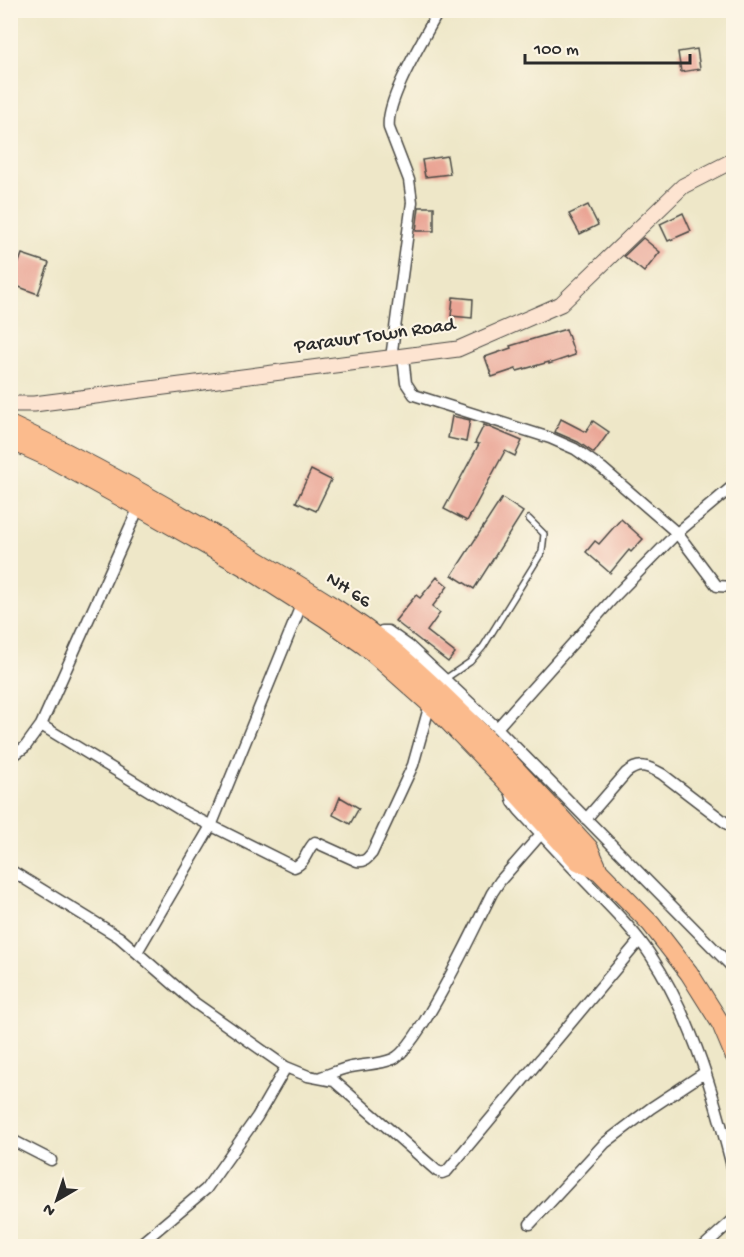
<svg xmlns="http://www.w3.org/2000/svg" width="744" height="1257" viewBox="0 0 744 1257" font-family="'Gochi Hand',sans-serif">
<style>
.building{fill:#eaa595}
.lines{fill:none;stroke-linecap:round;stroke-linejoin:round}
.service-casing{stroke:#484743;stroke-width:8}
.minor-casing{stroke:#484743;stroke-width:13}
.secondary-casing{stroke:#484743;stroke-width:17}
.trunk-casing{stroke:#484743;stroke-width:20}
.service{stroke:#fff;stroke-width:5}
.minor{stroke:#fff;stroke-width:10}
.secondary{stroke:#fde4d1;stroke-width:15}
.trunk{stroke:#fbbb8d;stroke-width:18}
.labels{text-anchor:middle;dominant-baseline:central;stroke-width:4.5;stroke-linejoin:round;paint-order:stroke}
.street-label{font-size:20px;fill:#2b2b2b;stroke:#fcf5e5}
</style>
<rect width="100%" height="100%" fill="#fcf5e5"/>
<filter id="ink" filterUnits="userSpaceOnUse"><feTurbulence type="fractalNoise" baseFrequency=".0167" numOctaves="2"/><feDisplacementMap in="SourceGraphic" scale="12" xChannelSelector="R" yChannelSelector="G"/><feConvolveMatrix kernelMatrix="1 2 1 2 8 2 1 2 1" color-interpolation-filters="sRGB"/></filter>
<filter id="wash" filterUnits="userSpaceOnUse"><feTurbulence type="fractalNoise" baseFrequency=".008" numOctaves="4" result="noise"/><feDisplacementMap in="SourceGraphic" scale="24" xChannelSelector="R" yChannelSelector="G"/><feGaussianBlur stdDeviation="1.35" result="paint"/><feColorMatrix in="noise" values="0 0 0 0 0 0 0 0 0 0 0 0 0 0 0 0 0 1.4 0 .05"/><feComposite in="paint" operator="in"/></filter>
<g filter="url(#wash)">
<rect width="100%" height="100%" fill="#eee7c8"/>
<g id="blocks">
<path class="building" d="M697,49L700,69L681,72L678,52Z
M447,156L450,174L425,177L422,160Z
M588,205L598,225L580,234L569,214Z
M419,207H434V231H416Z
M683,213L691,231L668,241L660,224Z
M643,238L660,252L644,272L624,256Z
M22,254L49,263L38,294L11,284Z
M453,297L473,299L472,318L451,316Z
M566,329L575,355L549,364V362L517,371L516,369L492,377L485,357L511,348L510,346Z
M452,416L470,420L466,442L448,438Z
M561,419L586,432L593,421L609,432L594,453L578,442L555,432Z
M484,425L522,441L515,456L505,451L467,521L444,509L479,444L475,443Z
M311,470L331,480L316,511L296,502Z
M502,498L523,512L474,589L452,575Z
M621,519L643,539L631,552L629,550L610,573L586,552L595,541L599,544Z
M437,577L448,586L432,607L440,613L427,631L455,653L448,662L395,621L416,595L420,598Z
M340,797L359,808L350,824L333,815Z"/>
</g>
</g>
<g filter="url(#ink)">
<use href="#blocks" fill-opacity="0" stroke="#484743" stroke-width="1.5"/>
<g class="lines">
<g class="service-casing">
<path id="service" d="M445,679L470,662L483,647L542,552L544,534L529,519"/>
</g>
<g class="minor-casing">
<path id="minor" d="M403,357L406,383L414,395L550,438L575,449L602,468L677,533L717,586L734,587
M391,358L412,202L409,180L389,128C385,100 425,37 439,10
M376,637L382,631H388L409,646L497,728L734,969
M41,725L184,812L294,867C306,863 306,850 315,842L357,861C365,862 367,859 372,853L413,765L430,704
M497,728L616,595L677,533L734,485
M10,758L25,747L41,725L139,507
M511,794L513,802L519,810C543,836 567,862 591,887C612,909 635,931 651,956C694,1021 715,1099 734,1174
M586,819L626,773C639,762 648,766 662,774L734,829
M10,870L119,937L195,1003L266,1053L286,1067L308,1076L334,1081L437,1171L442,1173L447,1171L639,941
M137,952L211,826L302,603
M321,1077C330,1074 339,1070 347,1068C362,1064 379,1065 393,1059C418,1049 477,923 492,893L500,881L541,834
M10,1139L51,1160
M530,1224L605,1143L651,1108L704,1073
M138,1246L206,1189L257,1117L286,1067
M704,1246L734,1219"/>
</g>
<g class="secondary-casing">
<path id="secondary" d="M10,404H34L458,349L561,304L683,186L734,160"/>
</g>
<g class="trunk-casing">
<path id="trunk" d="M10,425C90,462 166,506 242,551C291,581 342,609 387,645C460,706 524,778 589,848L599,871
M10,440L52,459L139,507L250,570L325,618L365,646L438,711L501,776L578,861L599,871L651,924L689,973L721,1024L734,1055"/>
</g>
<use href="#service" class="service"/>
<use href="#minor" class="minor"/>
<use href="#secondary" class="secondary"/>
<use href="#trunk" class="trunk"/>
</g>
</g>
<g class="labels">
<g class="street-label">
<text transform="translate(375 337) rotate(-8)">Paravur Town Road</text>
<text transform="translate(348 591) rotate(33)">NH 66</text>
</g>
</g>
<rect width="744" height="1257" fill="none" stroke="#fcf5e5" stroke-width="36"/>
<g transform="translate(57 1200) rotate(219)" stroke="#fcf5e5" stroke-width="4.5" paint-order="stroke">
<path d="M0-4.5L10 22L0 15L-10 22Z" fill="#2b2b2b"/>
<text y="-9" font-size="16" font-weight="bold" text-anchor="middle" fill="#2b2b2b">N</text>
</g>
<path d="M525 54v9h165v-9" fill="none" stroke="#2b2b2b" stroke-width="3"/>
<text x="534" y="54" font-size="18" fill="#2b2b2b" stroke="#fcf5e5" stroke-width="4.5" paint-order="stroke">100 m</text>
</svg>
